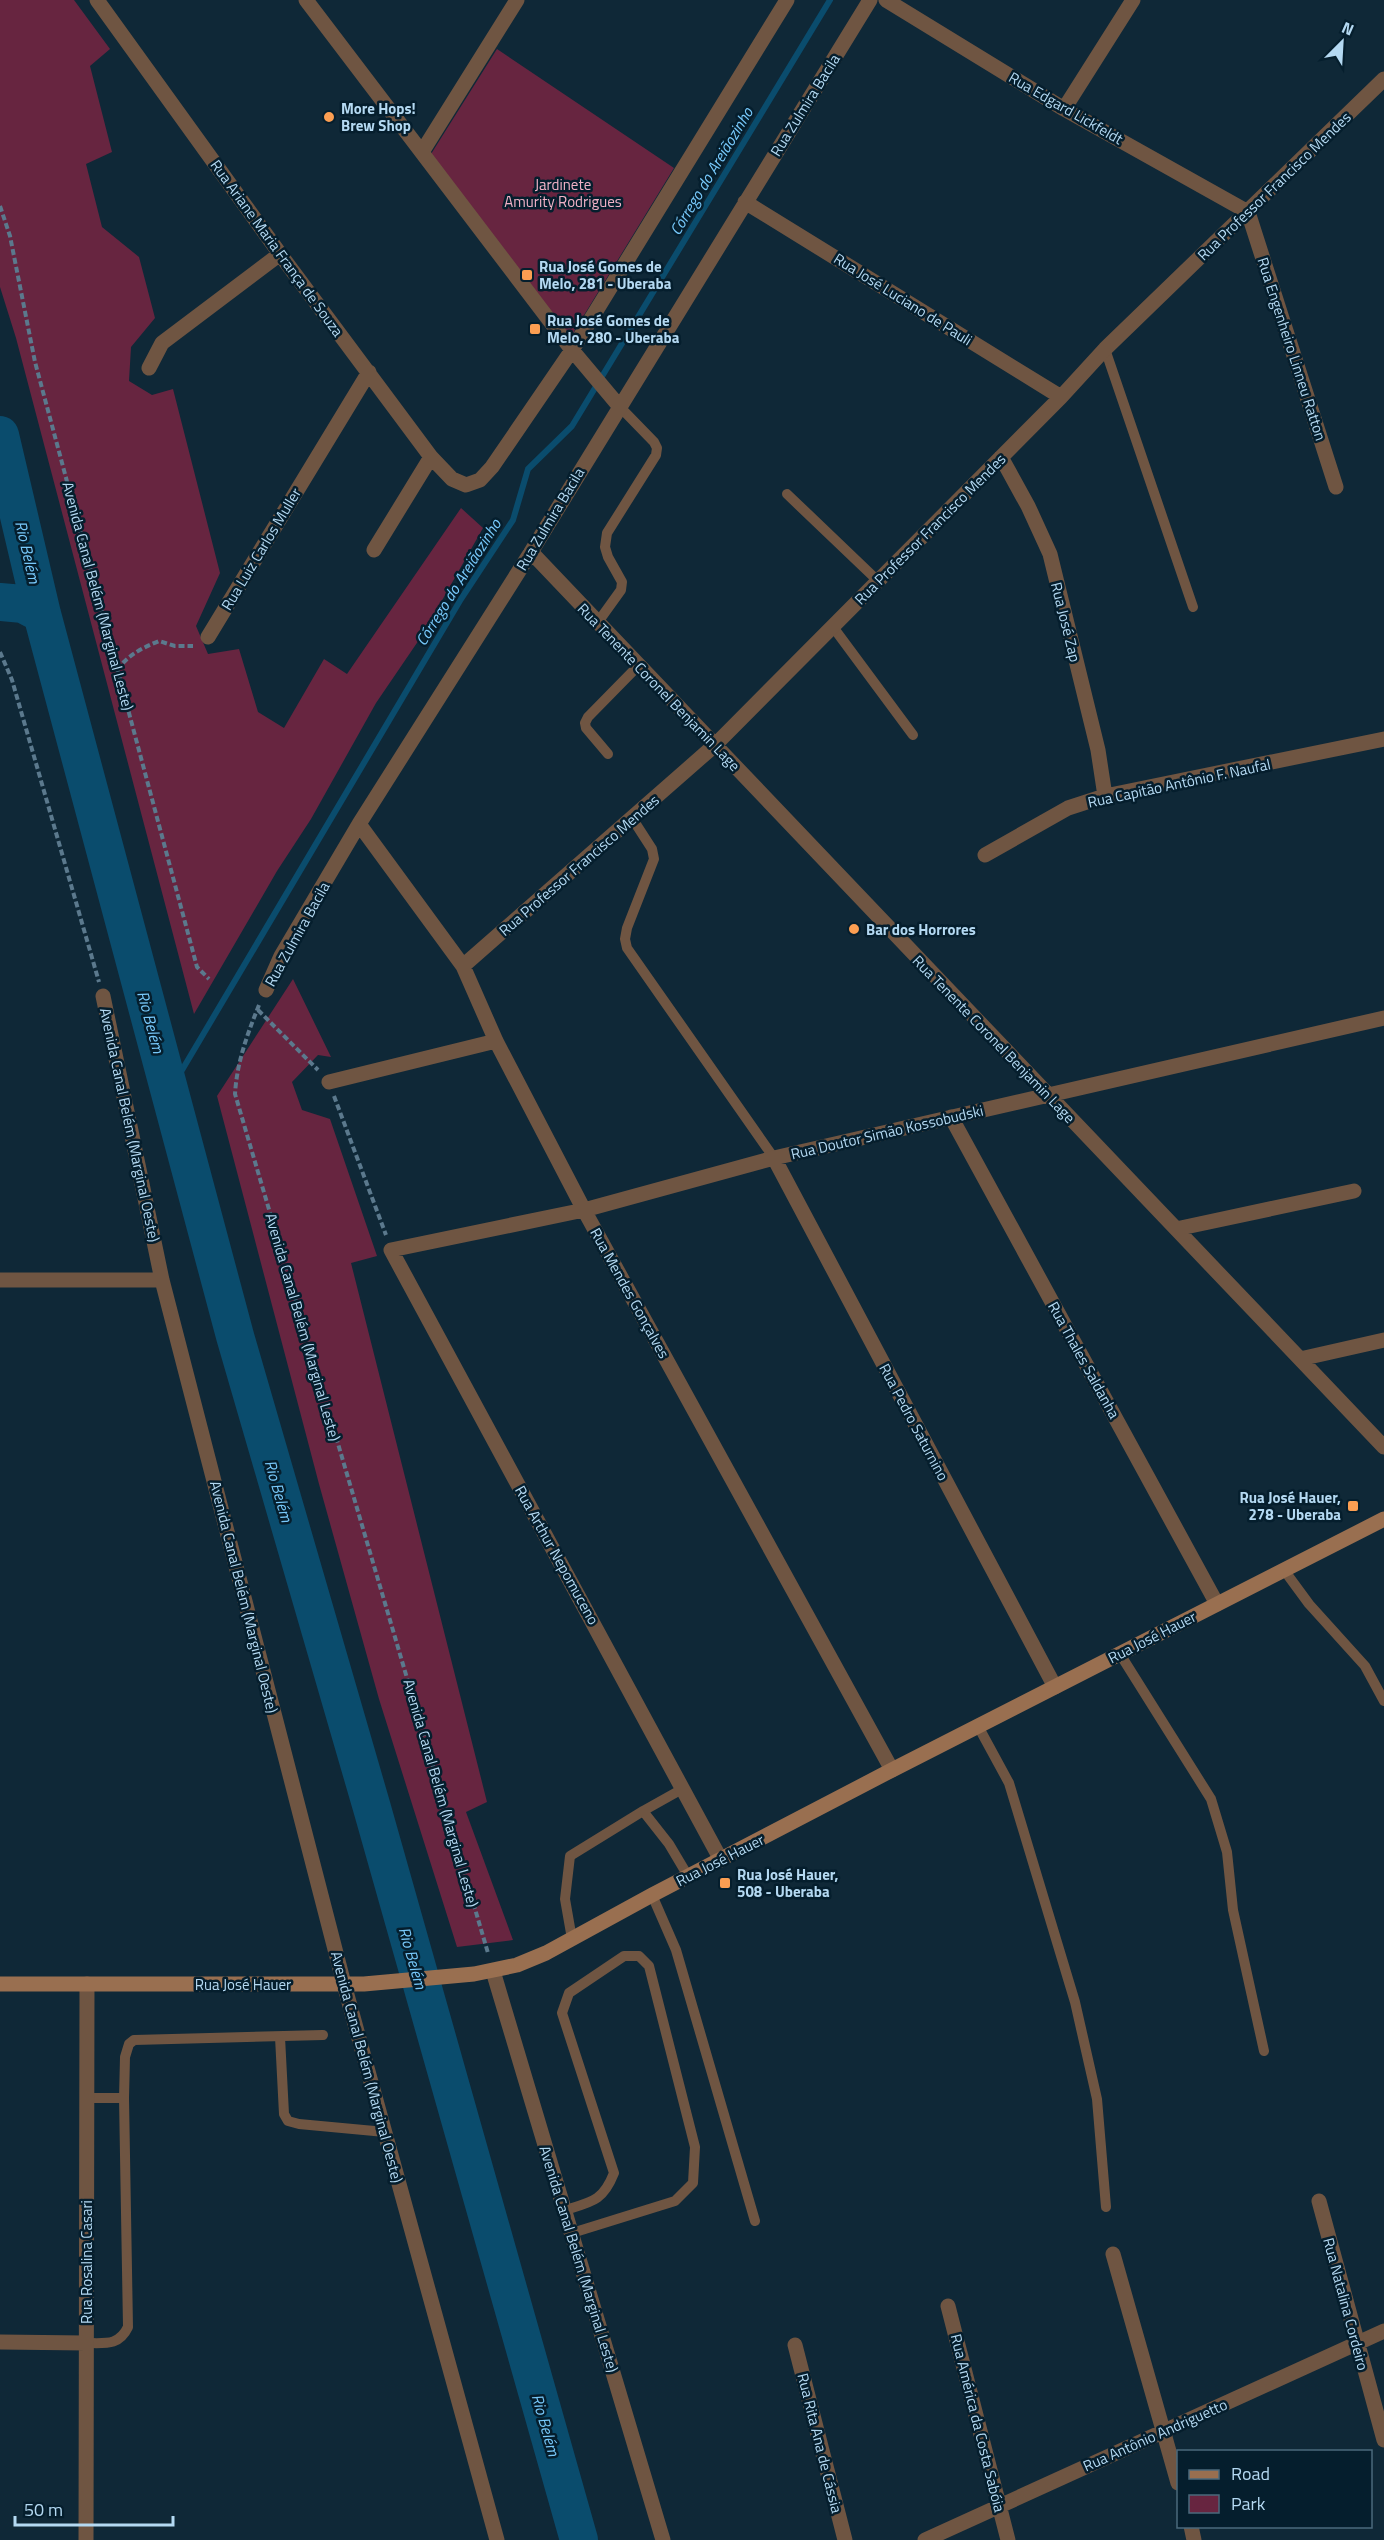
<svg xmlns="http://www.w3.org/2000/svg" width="1384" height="2540" viewBox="0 0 1384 2540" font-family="'Titillium Web',sans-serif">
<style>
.green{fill:#672540}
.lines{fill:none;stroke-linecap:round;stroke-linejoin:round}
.stream{stroke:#0a4c6d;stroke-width:6}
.river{stroke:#0a4c6d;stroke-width:38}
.path{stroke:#5b798d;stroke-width:4;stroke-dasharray:6 3;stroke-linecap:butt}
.lane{stroke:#6f5542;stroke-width:10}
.street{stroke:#6f5542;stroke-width:15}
.secondary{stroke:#996f50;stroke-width:15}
.poi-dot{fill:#fb9e52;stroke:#051e2d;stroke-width:2}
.labels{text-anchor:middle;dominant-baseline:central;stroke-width:5;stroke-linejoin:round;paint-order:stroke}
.street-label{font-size:15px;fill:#b4d9f2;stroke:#051e2d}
.poi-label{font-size:15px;font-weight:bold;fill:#b4d9f2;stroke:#051e2d;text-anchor:start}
.park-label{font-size:15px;fill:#f2b2c7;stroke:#051e2d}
.water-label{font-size:16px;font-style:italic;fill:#78c9fb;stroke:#051e2d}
</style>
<rect width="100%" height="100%" fill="#0f2837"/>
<path class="green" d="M0,0H74L110,49L90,66L112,152L86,164L102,227L139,257L155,318L131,347L129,381L152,395L173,389L220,573L196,626L208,654L239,649L258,712L284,728L324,659L347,674L461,508L483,528L423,634L376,703L311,819L277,871L194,1014L16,338L0,287Z
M497,49L674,168L570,338L431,154Z
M293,979L331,1057L318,1055L292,1082L302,1110L330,1119L377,1256L351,1263L487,1802L466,1812L513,1940L457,1947L379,1699L319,1484L217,1096Z"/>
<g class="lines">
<path class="stream" d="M169,1092L461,599L513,520L528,469L572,426L830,0"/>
<path class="river" d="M0,435L42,614L235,1336L372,1808L579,2540
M0,602L23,604L42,614"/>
<path class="path" d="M0,206L10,236L35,362L197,967L209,979
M0,652L12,680L99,982
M117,670C128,655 142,648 159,641L175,646H193
M259,1005C247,1035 237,1062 235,1094L488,1953
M258,1010L318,1070
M334,1096L386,1235"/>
<path class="lane" d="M1105,349L1193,607
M787,494L878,581
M598,622L621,590L622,582L608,557L605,547L607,533L656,455L657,448L654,442L619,406
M833,627L913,735
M608,754L586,728L585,723L588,717L639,665
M632,818L652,849L654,859L627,928L625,939L627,948L774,1158
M1284,1570L1309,1604L1365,1666L1384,1701
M1120,1654L1211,1799L1227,1852L1233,1910L1264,2051
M978,1726L1009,1783L1075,2002L1097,2099L1106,2207
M643,1811L684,1788
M652,1895L676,1950L755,2221
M572,1939L565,1899L570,1856L643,1811L669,1844L688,1876
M280,2037L284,2114L288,2121L299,2124L385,2132
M87,2098H124
M565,2210C592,2202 603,2201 614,2173L562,2013L569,1993L624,1956H639L649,1966L695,2147L693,2183L675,2201L572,2233
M86,2343C105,2343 119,2346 128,2327L124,2098L125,2057L129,2044L134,2040L323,2035"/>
<path class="street" d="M97,0L280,254L431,457L452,479L466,485L480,480L492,467L572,350L787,0
M306,0L572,350L619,406
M886,0L1064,109L1248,212L1336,487
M1064,109L1133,0
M422,152L517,0
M745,202L1061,397
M149,368L162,343L280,254
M1001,457L1028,506L1050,554L1098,750L1105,796
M374,550L431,457
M531,552L1384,1447
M208,637L369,372
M359,824L463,966L496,1041L584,1210L892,1770
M985,855L1068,808L1105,796L1384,739
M463,966L715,745L1061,397L1105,349L1384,79
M266,990L281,956L359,824L531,552L870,0
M103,996L162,1280L344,1984L497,2540
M329,1082L496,1041
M951,1117L1217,1604
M774,1158L1055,1687
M1176,1229L1354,1191
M0,1280H162
M1300,1359L1384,1340
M721,1860L391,1250L584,1210L774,1158L1384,1018
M493,1971L663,2540
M1319,2201L1384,2440
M1113,2254L1178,2483
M948,2306L1008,2540
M0,2342L86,2343
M795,2345L845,2540
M1191,2526L1194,2540
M86,2540L87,1984
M925,2540L1384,2331"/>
<path class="secondary" d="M0,1984H364L474,1974L517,1965L546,1953L652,1895L892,1770L1384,1519"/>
</g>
<g class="poi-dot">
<circle cx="329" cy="117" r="6"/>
<rect x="521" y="269" width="12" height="12" rx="3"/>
<rect x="529" y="323" width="12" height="12" rx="3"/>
<circle cx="854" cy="929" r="6"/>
<rect x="1347" y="1500" width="12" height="12" rx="3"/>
<rect x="719" y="1877" width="12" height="12" rx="3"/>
</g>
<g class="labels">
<g class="street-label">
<text transform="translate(805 105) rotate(-58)">Rua Zulmira Bacila</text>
<text transform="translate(1066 108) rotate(30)">Rua Edgard Lickfeldt</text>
<text transform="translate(1274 186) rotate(-44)">Rua Professor Francisco Mendes</text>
<text transform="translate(277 248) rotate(54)">Rua Ariane Maria França de Souza</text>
<text transform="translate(903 299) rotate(32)">Rua José Luciano de Pauli</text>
<text transform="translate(1292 349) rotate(72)">Rua Engenheiro Linneu Ratton</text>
<text transform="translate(550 519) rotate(-59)">Rua Zulmira Bacila</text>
<text transform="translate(930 529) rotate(-45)">Rua Professor Francisco Mendes</text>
<text transform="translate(261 549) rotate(-59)">Rua Luiz Carlos Muller</text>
<text transform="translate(98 596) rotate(75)">Avenida Canal Belém (Marginal Leste)</text>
<text transform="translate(1066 622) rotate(76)">Rua José Zap</text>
<text transform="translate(659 687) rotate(46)">Rua Tenente Coronel Benjamin Lage</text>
<text transform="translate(1179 783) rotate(-12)">Rua Capitão Antônio F. Naufal</text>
<text transform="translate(579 865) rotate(-41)">Rua Professor Francisco Mendes</text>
<text transform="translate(297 934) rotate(-61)">Rua Zulmira Bacila</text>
<text transform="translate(994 1039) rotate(46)">Rua Tenente Coronel Benjamin Lage</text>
<text transform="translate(130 1125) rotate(78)">Avenida Canal Belém (Marginal Oeste)</text>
<text transform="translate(887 1132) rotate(-13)">Rua Doutor Simão Kossobudski</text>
<text transform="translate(630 1293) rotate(61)">Rua Mendes Gonçalves</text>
<text transform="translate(303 1327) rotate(74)">Avenida Canal Belém (Marginal Leste)</text>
<text transform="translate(1084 1360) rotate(61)">Rua Thales Saldanha</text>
<text transform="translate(914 1422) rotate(62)">Rua Pedro Saturnino</text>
<text transform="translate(557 1555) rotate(61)">Rua Arthur Nepomuceno</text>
<text transform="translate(244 1597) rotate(76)">Avenida Canal Belém (Marginal Oeste)</text>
<text transform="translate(1152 1637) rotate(-27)">Rua José Hauer</text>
<text transform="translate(441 1793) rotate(74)">Avenida Canal Belém (Marginal Leste)</text>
<text transform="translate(720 1860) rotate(-27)">Rua José Hauer</text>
<text x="243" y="1984">Rua José Hauer</text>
<text transform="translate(367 2067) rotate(75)">Avenida Canal Belém (Marginal Oeste)</text>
<text transform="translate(579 2259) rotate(73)">Avenida Canal Belém (Marginal Leste)</text>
<text transform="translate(86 2262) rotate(-90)">Rua Rosalina Casari</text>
<text transform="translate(1346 2304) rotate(75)">Rua Natalina Cordeiro</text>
<text transform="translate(978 2423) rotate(76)">Rua América da Costa Sabóia</text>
<text transform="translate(1155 2435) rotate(-24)">Rua Antônio Andriguetto</text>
<text transform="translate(820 2443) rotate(76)">Rua Rita Ana de Cássia</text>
</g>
<g class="poi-label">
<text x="341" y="108">More Hops!<tspan x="341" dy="17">Brew Shop</tspan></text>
<text x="539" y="266">Rua José Gomes de<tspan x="539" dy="17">Melo, 281 - Uberaba</tspan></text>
<text x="547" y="320">Rua José Gomes de<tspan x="547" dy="17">Melo, 280 - Uberaba</tspan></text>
<text x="866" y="929">Bar dos Horrores</text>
<text x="1341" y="1497" text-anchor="end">Rua José Hauer,<tspan x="1341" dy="17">278 - Uberaba</tspan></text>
<text x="737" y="1874">Rua José Hauer,<tspan x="737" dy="17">508 - Uberaba</tspan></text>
</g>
<g class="park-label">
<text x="563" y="184">Jardinete<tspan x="563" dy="17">Amurity Rodrigues</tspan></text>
</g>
<g class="water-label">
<text transform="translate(711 171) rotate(-59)">Córrego do Areiãozinho</text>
<text transform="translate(28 552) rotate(77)">Rio Belém</text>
<text transform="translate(458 582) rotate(-58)">Córrego do Areiãozinho</text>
<text transform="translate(151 1022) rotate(75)">Rio Belém</text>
<text transform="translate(279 1491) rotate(74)">Rio Belém</text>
<text transform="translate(413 1958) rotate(74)">Rio Belém</text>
<text transform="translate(546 2425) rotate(74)">Rio Belém</text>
</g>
</g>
<rect x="1177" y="2450" width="195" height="78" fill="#051e2d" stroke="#4b697c" stroke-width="1.5"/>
<rect x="1189" y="2470" width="30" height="9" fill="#996f50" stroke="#4b697c" stroke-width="1.5"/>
<text x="1231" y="2480" font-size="18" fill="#b4d9f2">Road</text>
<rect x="1189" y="2495" width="30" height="18" fill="#672540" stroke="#4b697c" stroke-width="1.5"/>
<text x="1231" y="2510" font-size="18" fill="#b4d9f2">Park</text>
<g transform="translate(1342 42) rotate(24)" stroke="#051e2d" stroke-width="4.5" paint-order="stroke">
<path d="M0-4.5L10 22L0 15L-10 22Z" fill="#b4d9f2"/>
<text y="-9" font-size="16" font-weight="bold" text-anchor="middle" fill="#b4d9f2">N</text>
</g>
<path d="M15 2516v9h158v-9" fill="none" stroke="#b4d9f2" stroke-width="3"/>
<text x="24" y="2516" font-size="18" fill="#b4d9f2" stroke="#051e2d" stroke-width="4.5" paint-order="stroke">50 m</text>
</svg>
